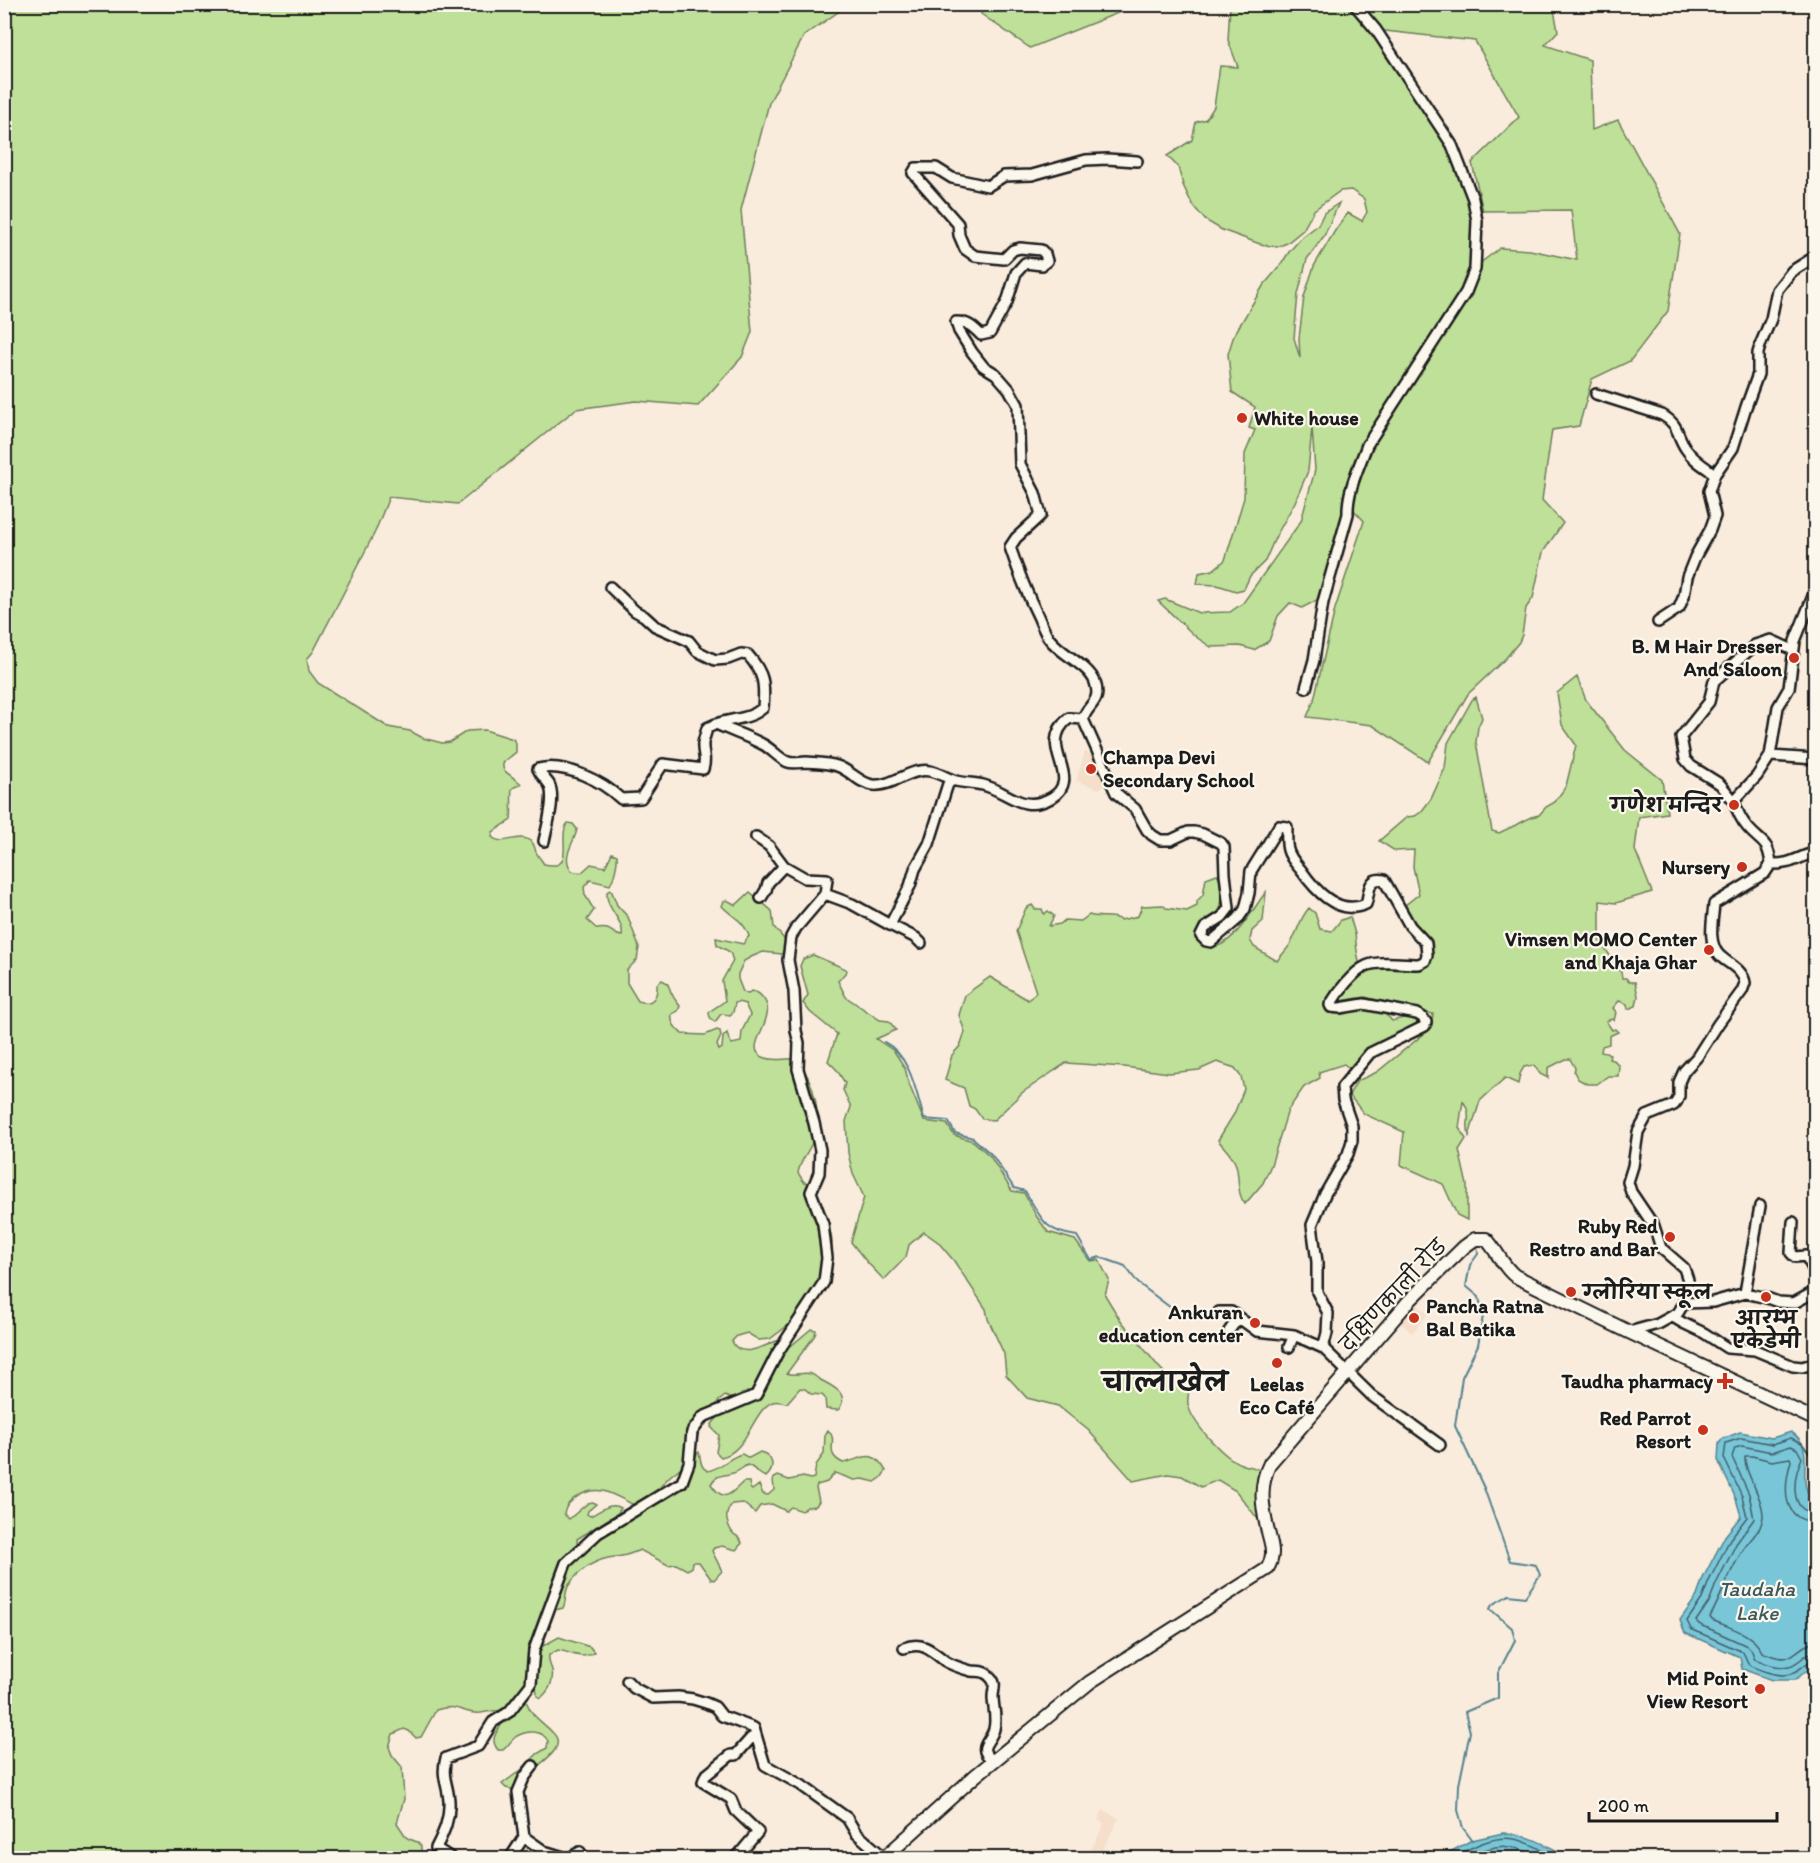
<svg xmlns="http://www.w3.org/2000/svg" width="1820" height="1863" viewBox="0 0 1820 1863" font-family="Itim,'Playpen Sans Deva',sans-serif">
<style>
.built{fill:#f6dfca}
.green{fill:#bfe098;stroke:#6e7e5a;stroke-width:1.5;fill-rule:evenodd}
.water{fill:#79c6d8;stroke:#54828d;stroke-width:1.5}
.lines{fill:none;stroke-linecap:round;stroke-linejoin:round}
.shore{stroke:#416067;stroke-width:1.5}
.stream{stroke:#54828d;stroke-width:2}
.minor-casing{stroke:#1c1c1c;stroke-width:14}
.major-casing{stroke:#1c1c1c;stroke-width:16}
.minor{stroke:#fbf7ec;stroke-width:9}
.major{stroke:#fbf7ec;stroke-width:12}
.poi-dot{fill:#c8321e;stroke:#fbf7ec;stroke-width:2}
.labels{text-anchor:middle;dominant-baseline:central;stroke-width:4.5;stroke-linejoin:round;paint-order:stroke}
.poi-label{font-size:20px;font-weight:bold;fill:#1c1c1c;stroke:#fbf7ec;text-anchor:end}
.street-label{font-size:20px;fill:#1c1c1c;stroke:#fbf7ec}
.water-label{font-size:21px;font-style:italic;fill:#3d585e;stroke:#fbf7ec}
.district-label{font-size:26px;font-weight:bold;fill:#1c1c1c;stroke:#fbf7ec}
</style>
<rect width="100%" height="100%" fill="#f9ecdd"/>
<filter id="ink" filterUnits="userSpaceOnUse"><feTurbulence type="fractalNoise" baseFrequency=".0167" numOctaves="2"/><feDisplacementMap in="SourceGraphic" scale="12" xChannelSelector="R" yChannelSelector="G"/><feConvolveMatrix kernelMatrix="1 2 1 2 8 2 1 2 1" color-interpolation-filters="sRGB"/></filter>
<g filter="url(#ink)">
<path class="built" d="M1085,751L1097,758L1108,783L1099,789L1076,781Z
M1417,1304L1428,1314L1412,1333L1399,1322Z
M1103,1810L1119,1818L1099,1857L1090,1852L1104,1824L1098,1820Z"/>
<path class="green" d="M5,5H848L804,36L769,103L741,210L752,332L742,357L698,406L636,401L576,409L458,504L389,497L375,532L313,652L307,659L309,671L318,683L388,727L410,731L423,738L442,743L450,742L467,731L485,730L513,739L516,744V752C513,755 507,759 504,762C498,772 516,777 521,784C518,786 514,786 512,789C511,791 512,814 511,820L493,832L492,837C503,847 517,833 529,840C535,843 534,847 536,852C538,856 542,861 544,864C578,872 556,835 568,823L573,824L577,829C575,843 560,856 572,871L581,873L591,864L605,867L612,853L617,855C618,863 614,878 610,885L590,880L584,887L585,895L594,910L587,920L597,929C613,926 611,935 622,936C625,920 605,909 607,892L610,890L612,892L617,905L628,917L639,947L637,960L627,970V983L638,1001C652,1006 658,997 657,984L662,980C670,983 668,987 672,994C674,999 677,1002 680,1006L678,1011L672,1014C670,1023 676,1028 682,1034L705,1035L717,1030L720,1031L721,1036L717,1045L719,1050L722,1048L723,1037L727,1033L729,1040L732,1044L741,1042L742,1031L750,1015L745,1004L738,1002L735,1003L733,1012L730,1015L721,1014L715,1022C711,1020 709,1016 709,1012L725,1001L722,981L733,961L730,952L717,945L716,938L743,944L749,936C744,920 732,917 722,906L724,901L727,900L736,905L750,892L772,911L774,927L794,951L791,955L763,952L751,957L744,961L738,974V979L743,992L748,994L751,991C757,992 759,993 763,998C780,1018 741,1047 763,1057C774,1062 785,1058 795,1059C815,1079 823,1117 812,1143C807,1154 800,1161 798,1173L804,1182L811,1183L831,1234L832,1242L829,1271L795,1320L770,1339L759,1340L747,1333L737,1336L732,1341C739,1359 763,1347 776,1341L786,1347L793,1344L811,1329L816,1330L815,1335L787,1373C795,1377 802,1371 811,1374C813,1374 817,1378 819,1379C831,1386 852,1393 838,1410L826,1409L825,1398L822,1395L811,1394L805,1389L800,1388L787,1403C782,1403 777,1400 773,1402C753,1409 748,1452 721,1457L716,1452L719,1435L711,1427C715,1414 731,1414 732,1399L725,1396L719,1401L700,1426L695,1445L685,1464L669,1477L652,1496L634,1505C624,1500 614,1494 603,1491C588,1488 566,1499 564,1514L569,1519L588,1503L593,1502L596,1504L588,1511L587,1514L590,1516C600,1512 610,1501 621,1508L618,1513L577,1539V1542L580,1543L660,1494C674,1476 690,1477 697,1453L699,1452C701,1460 700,1468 708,1471C721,1468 729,1457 742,1454L749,1458L760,1452C773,1455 776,1468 766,1477C758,1475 755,1467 747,1465C742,1468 738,1472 733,1473C723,1476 716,1474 711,1484C724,1504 731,1494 743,1482H749L750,1488L752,1490L759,1485L763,1494L768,1495L774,1490L773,1479L778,1476L789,1480L803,1477L810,1479L814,1478L816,1465L824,1454L825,1435L828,1430C840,1441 822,1453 843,1463C863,1459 872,1447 886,1471L881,1478L875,1482L863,1479L854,1480L835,1473L827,1482L817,1485L816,1488L819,1501L816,1506L807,1507L802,1511L791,1507L786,1511L772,1504L760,1506L755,1513L743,1503L732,1504C724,1514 726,1522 732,1532C736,1537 740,1536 742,1543L736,1550L722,1546L714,1548L712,1551L722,1571L714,1580L711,1579L699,1562H692L691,1568L687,1570L676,1564L668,1565L640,1550C634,1552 628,1555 622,1556C617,1557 612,1557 608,1558C593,1561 577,1572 569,1585C564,1592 567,1600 563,1608L555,1610L553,1612L539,1648L559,1637L590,1647L594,1652C583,1661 571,1652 558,1650L549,1655C548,1662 550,1664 552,1670C554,1681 549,1691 541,1698L537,1696L536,1685L534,1684L526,1701C533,1719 541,1720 553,1733C568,1748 541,1762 531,1772C525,1777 520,1784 515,1790L506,1788L502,1784L521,1770L537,1754L547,1748L548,1741C542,1730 528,1730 517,1736C511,1740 508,1746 503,1750H498C488,1738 499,1730 505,1719L501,1711C493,1710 488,1712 481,1713C463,1715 458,1702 436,1710L421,1737L416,1738L409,1731L404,1729L393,1734L389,1747L392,1755L402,1767L404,1799L397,1823L407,1838L417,1842L421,1846V1858H5Z
M982,5V4L1138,5L1030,48L981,14Z
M1230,5H1553L1558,31L1545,45L1590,60L1592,130L1618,120L1680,234L1668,311L1630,361L1592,379L1579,426L1552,430L1542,500L1563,523L1543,552L1533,598L1526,608L1522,635L1519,642L1505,659L1468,694L1428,762L1372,725L1307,717L1314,700L1335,609L1364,521L1352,508L1348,514L1329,600H1317L1302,608L1290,603L1278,616L1269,641L1254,650L1240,646L1211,647L1196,637L1158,601L1165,599L1199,613L1230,612L1243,603L1301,521L1315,470L1312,428L1308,471L1295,502L1275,538L1265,561L1250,576L1244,589L1236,591L1217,585L1197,584L1199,573L1213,570L1225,560L1244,498L1245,454L1255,430L1249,428L1255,407L1232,392L1228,354L1234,335L1263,286L1280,266L1289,252L1301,238L1318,225L1324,213L1339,203L1324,236L1307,259L1298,294L1294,338L1300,358L1299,338L1304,297L1314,266L1336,229L1348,213L1362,221L1367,212L1364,199L1351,190L1340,191L1314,210L1303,230L1287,243L1277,247L1260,244L1222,230L1205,220L1192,204L1183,185L1178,167L1167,156L1192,140L1196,122L1206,119L1214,107L1220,66L1238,67L1228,40ZM1376,30L1475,41L1519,117L1472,163L1483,211L1571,210L1577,260L1530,250L1500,248L1479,264L1473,272L1471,247L1473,215L1447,142Z
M1577,677L1586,700L1625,750L1662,780L1667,813L1639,817L1635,850L1652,892L1616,903L1600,901V941L1621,972L1622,978H1626L1629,982H1635L1638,996L1636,1006L1628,1009L1627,1004L1619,1001L1613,1008L1616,1012L1614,1021L1612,1019L1606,1021L1612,1030L1615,1029L1618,1032L1609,1036V1044L1602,1046L1601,1052L1610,1054L1609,1059L1615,1061L1619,1066L1618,1076H1608L1597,1084H1587L1578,1079L1574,1072L1575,1068L1570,1059H1566L1548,1068V1078L1540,1074L1534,1065L1524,1067L1520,1074L1518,1084L1505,1078L1480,1101L1469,1136C1465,1121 1473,1115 1463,1101L1459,1128L1466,1139L1459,1150L1467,1185V1220L1457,1215L1443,1184L1401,1165L1404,1132L1364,1114L1349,1095L1357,1081L1377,1072L1431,1028L1433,1014L1365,997L1340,1001L1338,998L1356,978L1370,968L1402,970L1421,967L1426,964L1422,933L1404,906L1419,894L1413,867L1414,850L1395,851L1379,841L1407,817L1415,816L1421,812L1431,799L1445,768L1448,743L1472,700L1476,697L1482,718L1478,727L1476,742L1492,831L1499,833L1522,822L1531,817L1539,815L1546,807L1555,802L1566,786L1576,745L1562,725L1557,693Z
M1217,874C1226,884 1222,905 1218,916C1215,924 1207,932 1203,941L1206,947C1232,952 1252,909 1266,892L1263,921L1252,931L1250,940L1254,947L1277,961C1281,955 1289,948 1292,941C1298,930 1300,918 1309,908L1315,913L1320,929L1332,931L1341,920L1350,917L1355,934L1357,951L1360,967L1328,1003L1326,1009L1331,1013C1349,1006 1380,1004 1392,1021L1407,1017L1413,1018L1417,1022V1026L1384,1044L1380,1041L1350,1069L1344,1064L1319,1072L1320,1078L1304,1087L1288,1110L1271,1165L1263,1183L1245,1204C1236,1193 1240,1178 1236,1165C1233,1156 1224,1148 1218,1140L1234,1114L1244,1089L1241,1077L1235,1068L1217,1062L1199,1070L1169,1073L1124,1067L1066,1063L1023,1092L994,1120L982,1119L975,1109L969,1106L964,1088L945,1080L952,1055L960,1046L965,1032L959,1015L965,995L990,977L1028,1000L1036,992L1016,931L1026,908L1032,905L1035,909H1042L1044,914L1048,911L1054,916L1049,926L1060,924L1065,920L1081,921L1089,915C1100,919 1110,914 1121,920L1138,916L1142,906L1163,905L1166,908L1187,911L1197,906V901L1203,895L1206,878Z
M813,955L846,969L847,971L838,981L846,997L880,1020L889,1021L896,1030L876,1039L894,1051L905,1068L909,1084L924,1121L947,1124L954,1135L973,1141L990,1156L1012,1191L1024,1193L1037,1217L1048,1232L1075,1240L1090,1261L1099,1260L1109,1280L1105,1295L1119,1318L1158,1366L1174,1383L1189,1389C1189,1393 1187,1399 1188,1404C1191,1422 1224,1458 1241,1464C1248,1467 1253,1466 1259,1470L1257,1479L1259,1507L1257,1518L1236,1491L1218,1480L1201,1487L1182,1476L1168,1474L1133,1481L1088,1430L1058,1406L1027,1398L1006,1375L1004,1354L988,1319L986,1309L954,1261L938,1242L924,1232L909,1245L906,1257L884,1280L866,1261L851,1242L864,1197L853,1174L848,1153L846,1121L851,1107L843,1090L845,1083L837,1070L828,1061L837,1034L810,1012L803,1003L808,995L800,966L803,959Z"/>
<path class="water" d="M1740,1432L1772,1438L1791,1432C1820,1449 1791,1485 1816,1501L1815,1664L1795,1680H1772L1742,1669L1740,1657L1685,1633L1680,1620L1697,1596L1703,1578L1725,1536L1741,1516L1736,1499L1718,1460L1719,1444L1722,1439Z
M1503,1833C1528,1833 1549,1847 1571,1858H1439L1472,1840Z"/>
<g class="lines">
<path class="shore" d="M1816,1455L1810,1454L1802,1443L1791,1438L1773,1444L1741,1438L1726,1443L1724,1458L1742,1496L1747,1517L1730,1539L1709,1581L1702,1599L1687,1621L1691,1629L1743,1652L1749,1665C1761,1670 1782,1680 1795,1672C1802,1668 1807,1661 1816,1660
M1816,1513C1787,1512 1794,1475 1802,1458L1797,1449L1791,1446L1772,1452L1742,1446L1735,1448L1732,1457L1749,1494L1754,1519L1736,1544L1716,1584L1709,1602L1696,1621L1699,1624L1745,1645L1751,1649L1755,1659C1765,1663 1778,1669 1789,1666C1799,1664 1804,1653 1816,1652
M1816,1522C1780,1521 1784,1485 1791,1461L1790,1458L1772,1461L1752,1456H1745C1744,1474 1762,1494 1763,1514C1764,1527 1753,1536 1746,1546C1730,1567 1723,1594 1710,1617L1712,1620C1730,1628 1753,1633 1762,1652C1769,1655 1780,1660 1788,1657C1799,1653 1801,1644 1816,1643
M1452,1858C1470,1848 1492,1835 1514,1839C1529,1841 1544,1852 1558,1858
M1467,1858C1496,1842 1512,1843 1541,1858"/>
<path class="stream" d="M884,1042C911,1056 916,1092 924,1119L948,1121L955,1133L973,1138L992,1155L1014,1188L1025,1191C1041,1217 1043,1232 1077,1236L1091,1260L1100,1257L1125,1266L1138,1283L1175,1311L1182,1313
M1190,1313H1217
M1472,1840L1463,1828L1458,1810L1459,1785L1470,1732L1465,1712L1498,1698V1673L1515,1640L1512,1628L1490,1609L1492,1605L1509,1595L1525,1597L1540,1575L1536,1565L1510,1561L1484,1488L1455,1426L1462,1377L1478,1345L1483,1316L1479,1297L1466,1286L1470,1265L1478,1254L1477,1243"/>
<g class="minor-casing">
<path id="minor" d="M1137,161L1107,159L1086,160L1032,175L1004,176L988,186L952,178L936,168H916L913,173L958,224L959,235L965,249L975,256L1004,259L1013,250L1020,248L1041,250L1045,254L1047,261L1042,265L1025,263L1016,273L1007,302L990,333L981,335C973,327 968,322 956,322L959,331L972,352L983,366L996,374L1009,389L1018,405L1020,464L1035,493L1041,515L1016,538L1010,547C1018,571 1027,594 1038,616C1041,623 1044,631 1048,637C1059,654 1088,664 1095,682C1102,703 1088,703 1083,719L1116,793L1135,809L1147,830L1152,835L1160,840H1171L1188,832H1194L1203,834L1221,843L1224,847L1225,874L1229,908L1222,917L1205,928L1201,936L1206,941L1211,942L1238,919L1245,909L1249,893L1251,871L1279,826L1287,827C1287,834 1286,843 1288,850C1290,858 1296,864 1301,870C1315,890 1338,917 1366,904C1370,892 1367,877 1384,880L1410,926L1426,943L1427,955L1425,961L1419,964C1405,964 1378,960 1366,966C1353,972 1337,993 1330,1005L1331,1007L1340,1008L1364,1004L1417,1014L1422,1017L1426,1022L1425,1026L1370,1053L1342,1087L1343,1100L1352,1126V1141L1348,1154L1325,1194L1312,1225L1317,1262V1292L1328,1313L1327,1333L1323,1348L1372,1396L1440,1445
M1596,394L1662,415C1680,425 1676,435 1686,449C1693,460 1705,467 1715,474
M610,587L635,611L644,616L655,626L689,641L697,651L715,660L728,659L741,654L748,655C764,673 765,684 763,708C749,720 733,718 716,724C731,731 747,736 762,744C771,748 779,759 788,762C793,764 801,762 806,762C817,763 827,763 837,766C850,770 860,784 873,785C893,787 911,767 930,771C939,773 947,778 956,781C965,783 974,783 983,785C1008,791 1022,814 1051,798C1086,777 1034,747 1069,718L1083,719
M1658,622L1679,608L1684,596L1687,577L1695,557L1710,530L1715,516L1709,491L1715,474L1733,448L1746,407L1758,374V353L1761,343L1771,319L1777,290L1792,271L1816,256
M1306,688L1314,660L1323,602L1348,514C1347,491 1359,467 1367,445L1466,292L1475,269L1477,221L1473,199L1452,145L1376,30L1354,4
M1770,756L1778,707L1789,688L1795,641L1815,591L1816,562
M1734,801L1720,784L1691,766L1685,759L1681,737L1709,702L1714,681L1755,645L1771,640L1793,650
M756,837L769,846L784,866L805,878L827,879L825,894
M544,841C547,827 556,797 549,784C545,778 541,776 538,769C565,762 602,781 621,799L641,798L663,764L703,769C707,758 702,754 703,743C704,738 706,733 707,728L716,724
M1771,864C1791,865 1798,857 1816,852
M761,898L766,890L768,883L784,866
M921,943L916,938L890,925L910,886L915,869L929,844L946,790L948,784L953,780
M1793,1222L1791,1253L1795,1257L1806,1256L1816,1274
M1745,1293L1760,1206
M1684,1303L1713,1302L1745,1293L1767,1298L1778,1302L1794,1303L1816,1291
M1219,1312H1231L1257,1331L1294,1335L1323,1348
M1673,1317L1683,1323L1704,1333L1727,1348L1755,1350L1793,1366L1802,1367L1816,1363
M1229,1331L1234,1324L1241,1319
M1629,1332L1658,1324L1678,1313L1684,1303L1688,1280L1684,1268L1661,1248L1654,1226L1631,1192L1628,1182L1633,1166L1638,1132L1647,1116L1674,1105L1677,1101L1679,1096V1082L1684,1071L1697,1057L1718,1024L1742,991L1745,983C1743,969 1728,964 1719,955C1707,942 1713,919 1714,904L1765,873L1771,864C1768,840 1762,844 1748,828C1741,820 1737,811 1734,801L1757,776L1770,756L1816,759
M1289,1347L1294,1335
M904,1648C922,1641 931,1650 945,1661C951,1665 964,1669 971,1671C980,1672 985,1670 992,1679C992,1680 994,1681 994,1683C995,1687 993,1692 993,1697C993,1707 997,1718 994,1729C991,1742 975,1748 993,1760
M627,1681L634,1688L653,1698L678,1697L693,1699L706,1703L715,1707L722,1716L754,1728L756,1735L751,1738L736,1755H731L705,1776L703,1782L731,1799L736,1811L758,1832L736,1858
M756,1735L765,1765L801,1785L847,1818L856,1833L885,1858
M524,1837L544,1851L567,1858
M451,1858L436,1848C444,1832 450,1819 449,1801C448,1784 441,1777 446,1758L478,1746L493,1722L509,1712L531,1684L534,1650L566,1563L598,1533L682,1482L689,1463L692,1432L703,1417L756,1395L778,1352L824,1282L827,1258L823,1224L811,1192L819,1173L820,1150L814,1123L798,1069L799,1043L796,1031L794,991L788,960L791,937L796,928L825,894L852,904L890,925
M510,1858L524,1837L518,1792L524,1778L533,1766
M569,1858L580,1852L584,1858"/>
</g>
<g class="major-casing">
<path id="major" d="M884,1858L975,1776L1090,1682L1267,1569C1276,1554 1271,1544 1267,1528C1262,1505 1259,1485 1270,1463L1409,1301L1464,1247L1475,1239H1486C1497,1250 1502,1266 1515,1276L1629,1332L1816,1420"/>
</g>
<use href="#minor" class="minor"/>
<use href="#major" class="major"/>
</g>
</g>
<g class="poi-dot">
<circle cx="1242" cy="418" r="6"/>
<circle cx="1794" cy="658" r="6"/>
<circle cx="1091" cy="769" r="6"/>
<circle cx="1734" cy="805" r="6"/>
<circle cx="1742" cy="867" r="6"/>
<circle cx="1709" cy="950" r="6"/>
<circle cx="1670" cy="1237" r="6"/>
<circle cx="1571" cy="1292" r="6"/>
<circle cx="1766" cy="1297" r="6"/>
<circle cx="1414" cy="1318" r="6"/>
<circle cx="1255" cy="1323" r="6"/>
<circle cx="1277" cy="1363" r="6"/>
<path d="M1722 1372h6v6h6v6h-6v6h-6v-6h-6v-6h6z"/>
<circle cx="1703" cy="1430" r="6"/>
<circle cx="1760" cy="1689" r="6"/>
</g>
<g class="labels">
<g class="poi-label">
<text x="1254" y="418" text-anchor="start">White house</text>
<text x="1782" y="646">B. M Hair Dresser<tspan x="1782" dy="23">And Saloon</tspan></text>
<text x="1103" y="757" text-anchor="start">Champa Devi<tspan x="1103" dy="23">Secondary School</tspan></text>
<text x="1722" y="805">गणेश मन्दिर</text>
<text x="1730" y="867">Nursery</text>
<text x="1697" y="939">Vimsen MOMO Center<tspan x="1697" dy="23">and Khaja Ghar</tspan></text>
<text x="1658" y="1226">Ruby Red<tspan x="1658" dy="23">Restro and Bar</tspan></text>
<text x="1583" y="1292" text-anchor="start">ग्लोरिया स्कूल</text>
<text x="1426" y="1306" text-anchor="start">Pancha Ratna<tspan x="1426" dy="23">Bal Batika</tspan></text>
<text x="1243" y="1312">Ankuran<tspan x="1243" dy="23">education center</tspan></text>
<text x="1766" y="1318" text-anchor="middle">आरम्भ<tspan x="1766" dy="23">एकेडेमी</tspan></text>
<text x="1713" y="1381">Taudha pharmacy</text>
<text x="1277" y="1384" text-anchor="middle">Leelas<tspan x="1277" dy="23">Eco Café</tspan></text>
<text x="1691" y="1418">Red Parrot<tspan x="1691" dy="23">Resort</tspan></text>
<text x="1748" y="1678">Mid Point<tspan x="1748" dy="23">View Resort</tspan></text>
</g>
<g class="street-label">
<text transform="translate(1393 1295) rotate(-47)">दक्षिणकाली रोड</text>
</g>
<g class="water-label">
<text x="1757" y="1588">Taudaha<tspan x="1757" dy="24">Lake</tspan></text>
</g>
<g class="district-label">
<text x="1165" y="1382">चाल्नाखेल</text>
</g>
</g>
<rect width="1820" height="1863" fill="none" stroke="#fbf7ec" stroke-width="24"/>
<rect x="12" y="12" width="1796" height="1839" fill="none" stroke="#1c1c1c" stroke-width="2" filter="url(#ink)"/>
<path d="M1589 1812v9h188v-9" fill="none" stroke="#1c1c1c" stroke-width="3"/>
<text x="1598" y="1812" font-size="18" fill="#1c1c1c" stroke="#fbf7ec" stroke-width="4.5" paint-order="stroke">200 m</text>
</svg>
